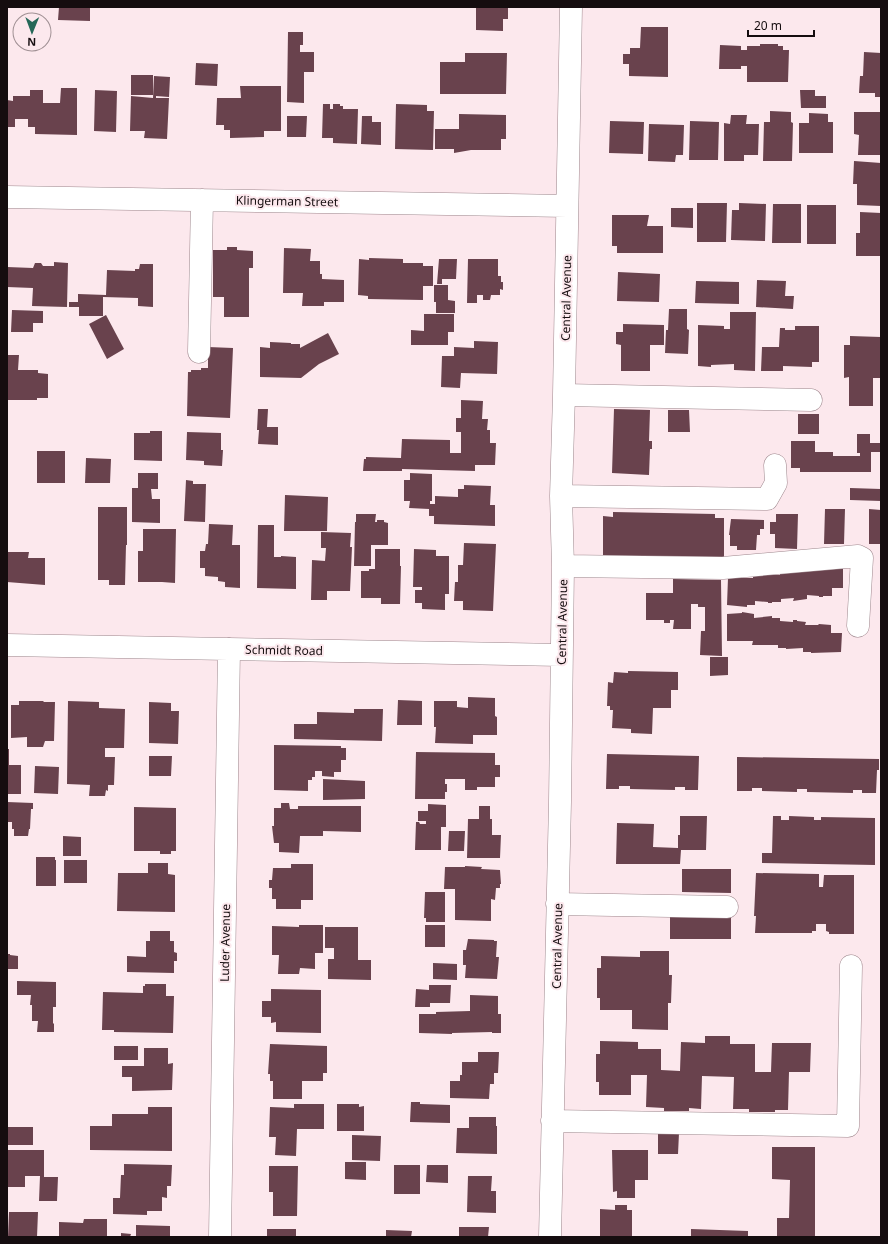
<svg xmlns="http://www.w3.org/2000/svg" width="888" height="1244" viewBox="0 0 888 1244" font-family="'Noto Sans',sans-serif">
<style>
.building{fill:#69424d}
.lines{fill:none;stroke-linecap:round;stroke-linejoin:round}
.minor-casing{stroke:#9e878d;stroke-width:23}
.minor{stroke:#fff;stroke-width:22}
.labels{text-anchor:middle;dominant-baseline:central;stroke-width:4;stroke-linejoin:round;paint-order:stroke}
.street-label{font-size:12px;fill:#150d0f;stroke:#fce8ed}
</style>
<rect width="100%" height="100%" fill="#fce8ed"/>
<path class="building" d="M59,7H90V21L58,20Z
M476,7L508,8V19H503V31L476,30Z
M641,27H668V77L629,76V64H623V54H630V48H640Z
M288,32H303V45H300V52H314V72H304V103L287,102Z
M760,44H778V46H783V50H789L788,82H747V66H741V69H719L720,45L741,46V50H747V46H760Z
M864,52L881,53V97H875V93H859L860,76H863Z
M465,53H507L506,94H440V62H465Z
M196,63L218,64L217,86L195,85Z
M131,75H153V95H131Z
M154,76L170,77L169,97L156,96V98H169L167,139L144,138L145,131H130L131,96L153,98Z
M240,86H281V131H264V137L230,138V130H224V125H216L217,98H241Z
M61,88H77V135L35,134V127H28V119H15V127H7V100L13,101V96H30V90H43V103H60Z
M95,90L117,91L116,132L94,131Z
M800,90H815V96H826V108H801Z
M323,104H330V109H333V104H340V106H343V109H358L357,144L333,143V138H322Z
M396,104L427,105V111H434L433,150L395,149Z
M770,111L791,112V122L793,123L792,161H763L764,122H770Z
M854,112H881V155H858L859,135L854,134Z
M809,113L828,114V122H833V153H799V123H809Z
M459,114L506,115V139H501V150H471L454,153V149H435V129H459Z
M731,115H747L746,124H759L758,155H744V161H724V123L730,124Z
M287,116H307L306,137H287Z
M362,116H372V122H381V145L361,144Z
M610,121L644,122L643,154L609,153Z
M690,121L719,122L718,160H689Z
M649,124L684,125L683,155H676L675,162L648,161Z
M854,161L881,163V206L857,205V184H853Z
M697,203H727L726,242H697Z
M739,203L766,204L765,241L731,240L732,210H739Z
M773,204H801V243H772Z
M807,205H836V244H807Z
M671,208H693V228L671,227Z
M860,212L881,213V256H856V233H860Z
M612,215H649L647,226H663V253H617V246H612Z
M227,247H237V250L253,251V268H249V317H224V297H213V250H227Z
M284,248L311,249L310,261H320V274H322V279L344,280V302H324V306H302L303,293H283Z
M369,258L403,259V263H423V266H433V286H423V300L368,299V296L358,295L359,259L369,260Z
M439,259H457L456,279H442V284H437Z
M468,259H498V276H501V282H503V290L500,289V295H491L490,300H483V295H477V303H467Z
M54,262L68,263L67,307L32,306L33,288L7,287V267L33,268L35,263H41L43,266H54Z
M140,264H153V307L138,306V298L103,297V316H79V307H69V302H78V294L106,295L107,270L135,271V269H139Z
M618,272L660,274L659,302L617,301Z
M757,280L786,281L785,296H794L793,309L756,307Z
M696,281L739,282V304L695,303Z
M434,285H448V300L455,301V313H436V302H434Z
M669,309H687V329L689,330L688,354L665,353L666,330H668Z
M12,310L43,311V323H33V332H11Z
M730,312H756L755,371L734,370V364L711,365V367L698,366V325L724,326V329H730Z
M424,314H454V332H448V345H411V330L424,331Z
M106,315L124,349L107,359L89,324Z
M623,324L664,325V345H650V371H621V345L616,344V332H623Z
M795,326H819V362H812V367L783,366V371H761L762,347H779L780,328H785V330H795Z
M328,333L339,354L319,364L301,378L260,377V347L270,348V342L291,343V344H300V348Z
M850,336L881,337L880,373L881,378H873V406H849V377L844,378V345H850Z
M474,341L498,342L497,374L461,373L460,388L441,387L442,356H454V347L474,348Z
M208,347L233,348L230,418L187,416L188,372H191V370H201V368H208Z
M7,355H19L18,370H38V373L48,374V398H37V400H7Z
M461,400L483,401L482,419H488L487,430H490V443H496L495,465H475V471L402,469V471H363L364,459H366V457L401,458L402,439L450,440V453H461V432H456V418H461Z
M258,409H268L267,427H278V445L258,444L259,430H257Z
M614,409L650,410L649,441H652V449H650L649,475L612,473Z
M668,410H689L690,432H668Z
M798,414H819V434H798Z
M150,431H162V461L134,460V433H150Z
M187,432L221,433V450H223L222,466L204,465V461L186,460Z
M857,434H870V443H881V452H871V472H800V468H791V441H815V452H833V456H860V453H857Z
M37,451H65V483H37Z
M86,458L111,459L110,483H85Z
M138,473H158V489H151L152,499H160V523L132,522V488H138Z
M410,473L432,474V501H430V504H435V496L458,497V489H464V485L491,486L490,505H495V526L434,524V516H429V509L409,508L410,501H404V480H410Z
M186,480L193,481V484H206L205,522L184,521Z
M850,488L881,489V501L850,500Z
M285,495L328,497L327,531H284Z
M98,507H127V545H126L125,585H109V580H98Z
M825,509H845L844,544H824Z
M869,509L881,510V544H869Z
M613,512L715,514V518H724V559L603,558V516L613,517Z
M356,514H376L375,522H377V520H384V522L388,523V545H371V566H354L355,522H356Z
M776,514H798L797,549L775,548V534H770V522H776Z
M731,519L764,520V529H760V535H757L756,550H737V546H730V535H729Z
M209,524L233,525L232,545H240V588L225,587V582L218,581V577L205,576V568H200V551H205L206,544H208Z
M258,525H274V557H281V556L296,557V589L257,588Z
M143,529H176L175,583L162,582H138V551H143Z
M321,532L351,533L350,547H352L350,591H327V600H311L312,560L325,561L326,548H321Z
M464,543L496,544L493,611L463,610V601H454L455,582H458V565H463Z
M375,549H400V566H401L400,604H381V598H361V571H369V569H375Z
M414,549L436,550V556H449V594H445V610L422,609V603H415V590H422V587H413Z
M7,552H29L28,558H45V585L7,582Z
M805,568L843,569V588H832V596H823V597H819V596L807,595V599L793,601L794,598L781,599V602H772V603H768V602L755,601V605H747V607L727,605L728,578H753V574L780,575V572H805Z
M673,579L721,580L722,656L700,655L701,631H705V607H698V604H691V629H673L674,620H670V623H664V620H646V593H673Z
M742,612L754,614V618L772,616V618H780V621L793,622V620H797V621L806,622L805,625H818L819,624L831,625V633H842L841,652L811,653V652H803V648L786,649V648H778V645H752L753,641H727V614L742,613Z
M710,657H728V675L710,676Z
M628,671L678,672V690H671V708H653L652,734L631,733V729L612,728L613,710H610V706H607L608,682L613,683L614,672L628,673Z
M468,697L495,698V716L497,717V735H473V744L435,743L436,727H434V701H457V707L468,708Z
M398,700L422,701V725H397Z
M19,701H44L43,702H55L54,741H45L43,747H27V737L11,738V705H19Z
M68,701L99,702V708L125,709L124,748H105V757H115L114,785H108V791L106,790L105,796H89L90,785L67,784Z
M149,702L171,703V711H179L178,744L149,743Z
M354,709H383L382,741L294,739V724H317V712L354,713Z
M274,745L341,746V748H346V760H341V772H334V777L322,776V771H315V777H312V780H308V791L274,790Z
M7,749H9V765H21V794H7Z
M416,752L495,753V765H500V777H495V787H477V790H465V779H445V784H447V792H445V799H415Z
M607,754L699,756L698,790H685V787H675V790L630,789V786H619V789H606Z
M149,756H172L171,776H149Z
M737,757L879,759V770H877L876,793H862V790H853V793L807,792V789H797V792L762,791V788H752V791H737Z
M35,766L59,767L58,794L34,793Z
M323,779L365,781V799L323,800Z
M7,802L33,803V809H31L30,829H29L28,836H14V829H12V822H7Z
M281,803H289L290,809H298V806H361V832L323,831V836H300L299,853L279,852V843H274L272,826H274V808H281Z
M428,804L446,805V827H441V850H415L416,822H419L420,824H426V821H418V811H428Z
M479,806H490V819H492V835H501L500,858H467L468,819H479Z
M134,807L176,808V851H171V854H160V851H134Z
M680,816H707L706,850H681L680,864H616L617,823L654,824L653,847L678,848V835H680Z
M773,816H781V820H789V816L814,817V820H821V817L875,818V865L762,863V853H772Z
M449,831H465L464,851H448Z
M63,836L81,837V856H63Z
M36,857H55V860H56V886H36Z
M64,860H87V883H64Z
M148,863H168V874L175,875V912L117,911L118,873H148Z
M291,864H313V900H301V909H276V899H272V888H269V880H272L273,868H291Z
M465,866L482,867L481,869L500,870L501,884H500V888H496L495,900L491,899V921L455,920V889H444L445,867H465Z
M682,869H731V893L682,892Z
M756,873L819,874V887H823L824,875H854V934H829V932L826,931V924H816V931H812V933H755L756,916H754Z
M425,892H445V922H426V918H424Z
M670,917H731V939H670Z
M299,925H323V953H315V969L300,968L299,974H278L279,955H272V926L299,927Z
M425,925H445V947H425Z
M325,927H358V960H371V980L328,979V959H334V948H325Z
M150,931H170V941H174V952L177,953V961H174V973L127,972V956L146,957V941H150Z
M468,939L494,940V941H497L496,957H499L497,979L465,978L466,965H463V950H466Z
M640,951H669V975H672L671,1003H668V1030L632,1029V1010H600V998H597V968H601V956L640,957Z
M7,954H10V955L18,956V969H7Z
M433,963L457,964V980L433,979Z
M17,981L56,982V1007H53V1023L54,1024V1032H37L38,1021H32V1005H30L31,995H17Z
M145,984H166V996H174L173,1033L114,1032V1030H102L103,992L143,993V986H145Z
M429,985H451L450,1003H430V1007H415L416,989L429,990Z
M271,989L321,990V1033L276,1032V1022L271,1023V1017H262V1001H271Z
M470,995L498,996V1014H501V1033H492V1032L452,1033V1034L419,1033V1014H436V1012L470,1011Z
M705,1036H730V1044H755V1072H771L772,1043H811L810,1072H789L788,1110H775V1112H749V1109H733L734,1077L702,1076L701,1109L689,1108V1111H664V1108L646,1107L647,1075H631V1095H599V1082H596V1054H600V1041L638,1042V1049H661V1070L680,1071L681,1042L705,1043Z
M270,1044L327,1046V1073H323V1081H302V1099H273V1081H270V1074H268Z
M114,1046H138V1060H114Z
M144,1048H168V1064L173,1063L172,1090L132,1091V1077H122V1066H144Z
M478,1052H499L498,1073H494V1084H490L489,1099L450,1098V1081H460V1075H462V1062H478Z
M411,1102H420V1104L450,1105V1123L410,1122Z
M294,1104H324V1129H297L296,1156L275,1155L276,1137H269L270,1107L294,1108Z
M337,1104H359V1107L364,1106V1131H337Z
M148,1107H172V1151L90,1150V1126H112V1114H148Z
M469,1117H496V1126H497V1154L456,1153L457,1128H469Z
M7,1127H33V1145H7Z
M658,1133H679L678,1154H658Z
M352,1135L381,1136L380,1161L352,1160Z
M772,1147H815V1237H777V1218H789L790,1180L772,1179Z
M7,1150H44V1177H58L57,1201H39L40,1176H25V1187H7Z
M612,1150H648V1180H635V1198H617V1191L613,1192Z
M345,1162H366V1180L345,1179Z
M124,1164L172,1165L171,1186H167V1198L162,1197V1211H147V1215L113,1214V1198H120L121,1175H124Z
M394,1165H420V1194H394Z
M427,1165H448V1183L426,1182Z
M269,1166H298L297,1216H273V1192H269Z
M468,1176H492L491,1191H496V1213L467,1212Z
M615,1205H627V1210H632V1237H600V1209L615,1210Z
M9,1212H38L37,1237H8Z
M84,1219H107V1237H59V1222L83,1223Z
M136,1225L170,1226V1237H136Z
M459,1227H489L488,1237H459Z
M267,1229H296V1237H267Z
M691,1229L748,1231V1237H691Z
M386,1230L412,1231L411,1237H386Z
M121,1233L131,1234L130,1237H121Z"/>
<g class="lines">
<g class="minor-casing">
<path id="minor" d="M7,197L567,206
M199,352L202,200
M564,395L811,400
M561,496L767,499L776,483L775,465
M563,566L723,568L858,556L862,558L858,626
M7,645L561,655
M557,904L727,907
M552,1121L848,1126L851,966
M220,1237L229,649
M550,1237L560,802L563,566L561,496L564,395L571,7"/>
</g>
<use href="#minor" class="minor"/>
</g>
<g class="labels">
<g class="street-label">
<text transform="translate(287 201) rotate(1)">Klingerman Street</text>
<text transform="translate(566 298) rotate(-89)">Central Avenue</text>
<text transform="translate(562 622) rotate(-89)">Central Avenue</text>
<text transform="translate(284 650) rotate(1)">Schmidt Road</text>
<text transform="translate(225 943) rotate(-89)">Luder Avenue</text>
<text transform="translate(557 946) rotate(-89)">Central Avenue</text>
</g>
</g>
<rect width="888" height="1244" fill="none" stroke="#150d0f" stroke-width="16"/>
<g transform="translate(32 32) rotate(181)"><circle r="19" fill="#fce8ed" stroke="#a09094"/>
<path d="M0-3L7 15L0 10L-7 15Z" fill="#256858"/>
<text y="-6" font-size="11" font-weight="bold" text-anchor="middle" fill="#150d0f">N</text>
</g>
<path d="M748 30v6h66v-6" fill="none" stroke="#150d0f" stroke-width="2"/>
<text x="754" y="30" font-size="12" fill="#150d0f" stroke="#fce8ed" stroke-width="3" paint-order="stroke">20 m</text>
</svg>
